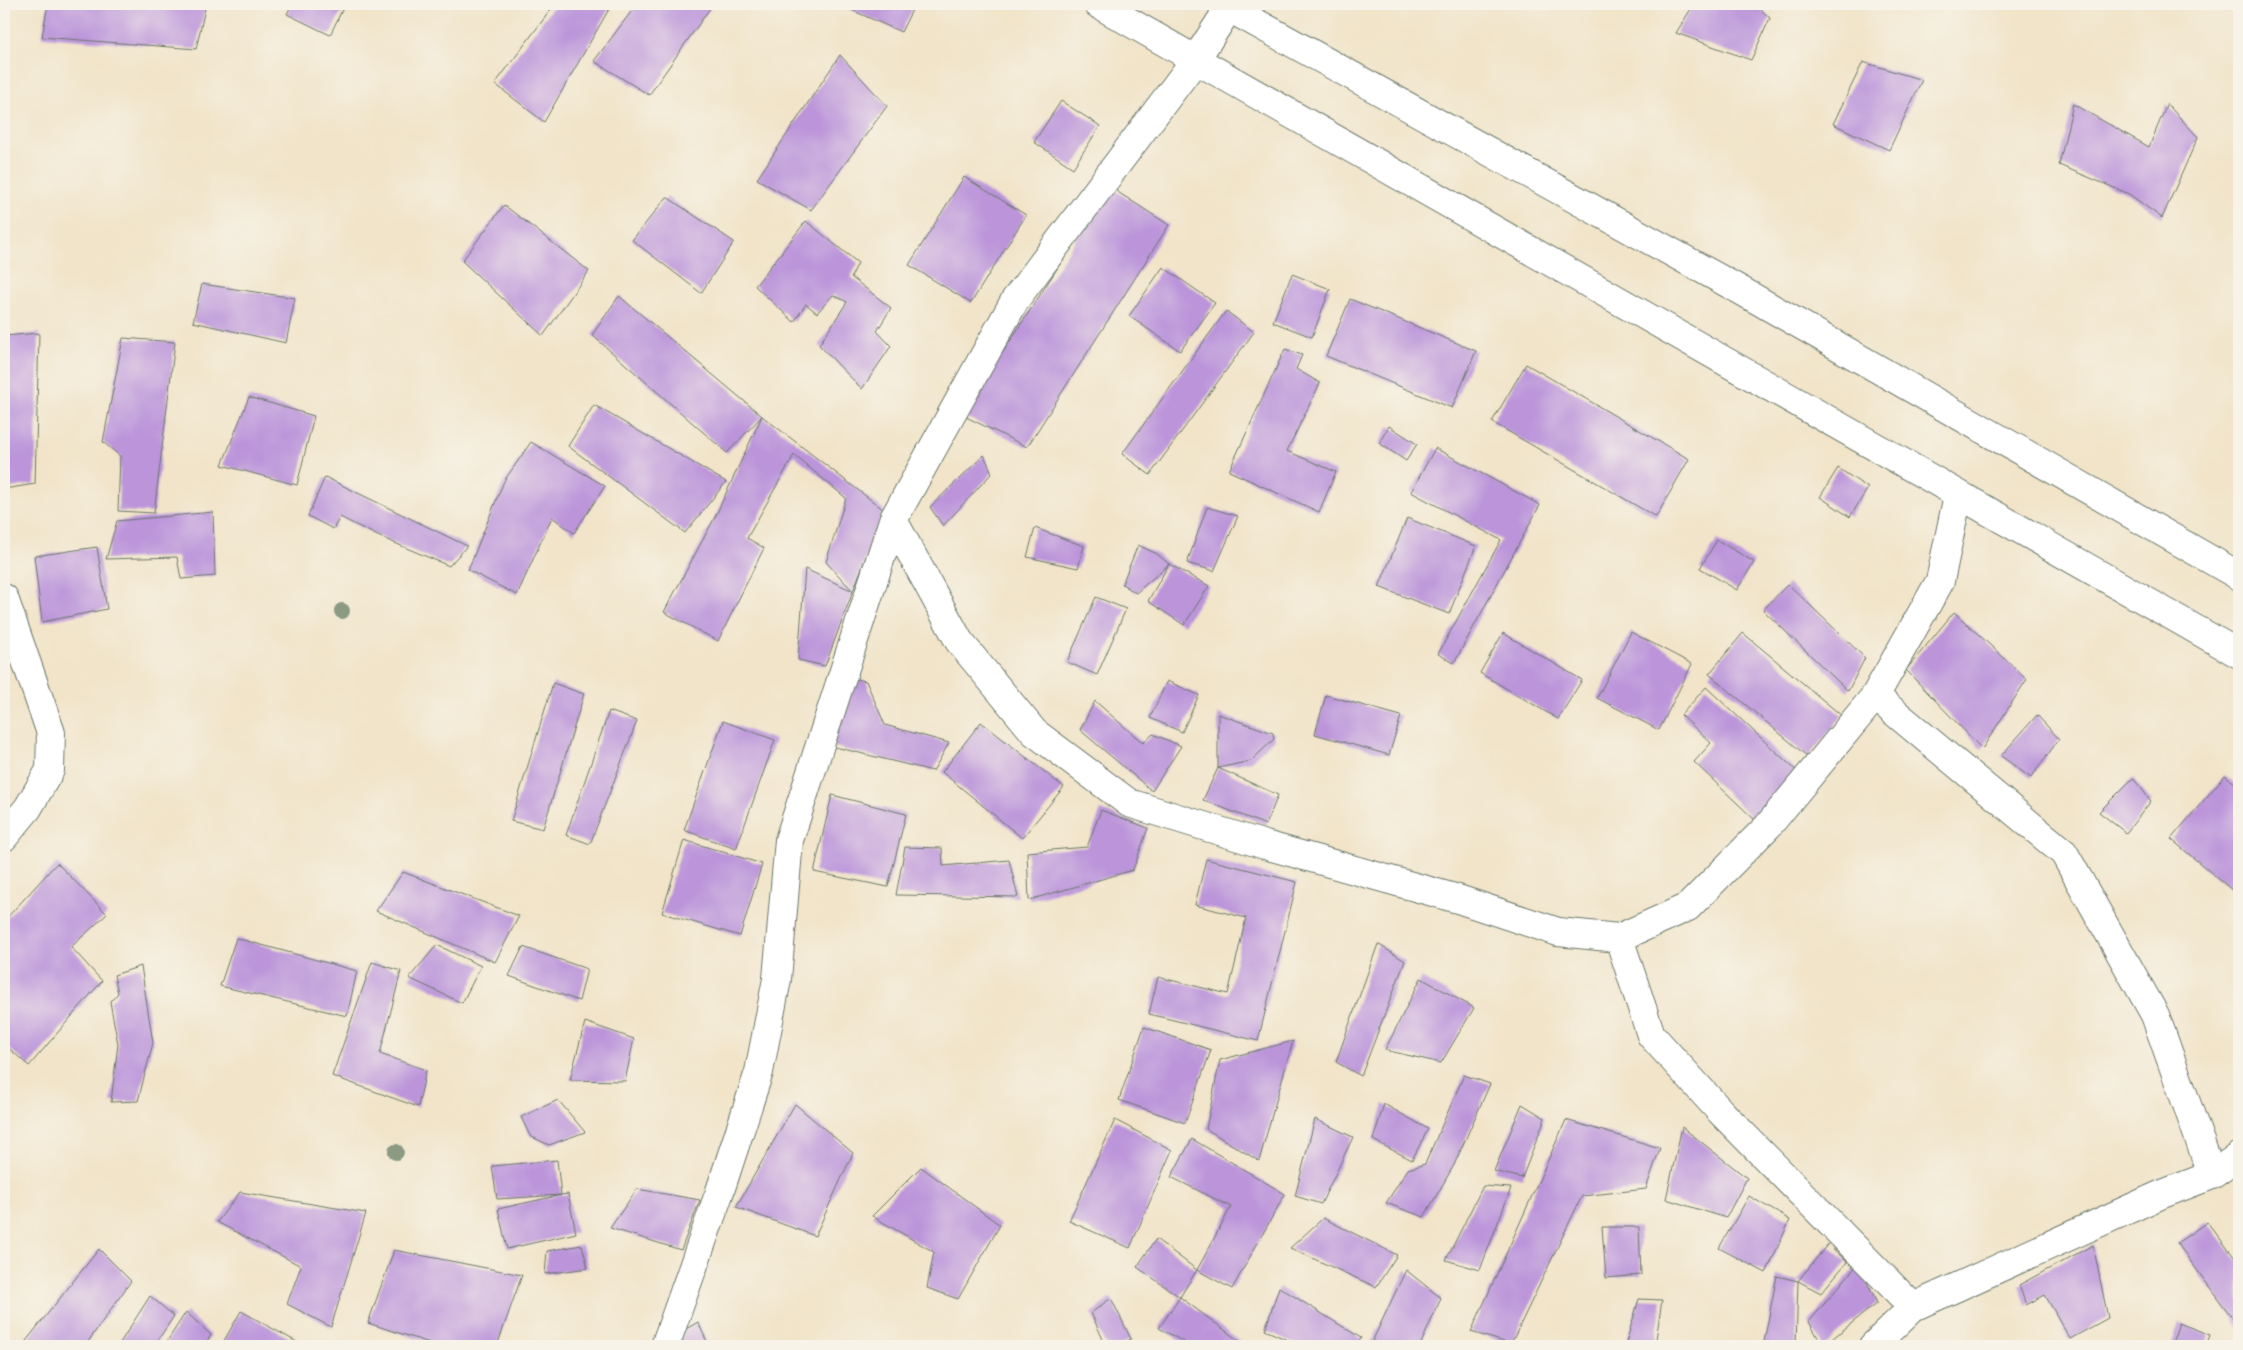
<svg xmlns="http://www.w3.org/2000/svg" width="2243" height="1350" viewBox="0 0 2243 1350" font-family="Dekko,sans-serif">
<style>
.building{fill:#bb94da}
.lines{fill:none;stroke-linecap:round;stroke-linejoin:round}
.minor-casing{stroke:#687768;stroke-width:30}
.minor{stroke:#fff;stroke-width:28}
.tree{fill:#8a9a83}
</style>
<rect width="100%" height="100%" fill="#f7f3e8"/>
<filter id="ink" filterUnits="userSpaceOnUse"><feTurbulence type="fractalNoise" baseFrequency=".02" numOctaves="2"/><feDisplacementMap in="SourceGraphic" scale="10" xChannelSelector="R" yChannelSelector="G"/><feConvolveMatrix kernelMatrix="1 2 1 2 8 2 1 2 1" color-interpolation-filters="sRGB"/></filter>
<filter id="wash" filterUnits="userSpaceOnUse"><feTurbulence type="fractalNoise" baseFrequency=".0096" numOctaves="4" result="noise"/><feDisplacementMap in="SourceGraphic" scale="20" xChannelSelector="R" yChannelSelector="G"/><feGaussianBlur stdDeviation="1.12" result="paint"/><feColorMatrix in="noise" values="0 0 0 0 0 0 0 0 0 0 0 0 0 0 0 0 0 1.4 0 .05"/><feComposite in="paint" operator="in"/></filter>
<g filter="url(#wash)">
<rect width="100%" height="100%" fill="#f1e4c9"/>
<g id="blocks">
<path class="building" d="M48,4H206L196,49L42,37Z
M292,4H345L330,35L287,14Z
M555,4H612L544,122L495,84Z
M637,4H713L649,95L594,61Z
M838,4H915L901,32Z
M1694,4H1755L1770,18L1751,60L1676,33Z
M840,55L887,106L811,210L757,179Z
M1863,62L1922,80L1889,150L1833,124Z
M1061,101L1100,126L1073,168L1034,142Z
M2073,104L2149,147L2167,104L2198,137L2162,218L2129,194L2059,165Z
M964,177L1026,215L971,303L909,265Z
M1110,187L1169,225L1027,447L962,415Z
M667,197L734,242L701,293L632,240Z
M504,205L589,271L543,336L462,261Z
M806,221L858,263L851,277L891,308L877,331L891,346L862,389L819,345L847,302L833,295L817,313L806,304L794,322L755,286Z
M1163,267L1215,303L1180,351L1129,316Z
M1292,274L1330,289L1312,337L1273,322Z
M202,284L295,298L286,343L193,322Z
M619,296L762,416L727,453L592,335Z
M1350,299L1476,351L1452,408L1326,356Z
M1226,311L1254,332L1150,475L1122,454Z
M39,333L35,484L4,489V336Z
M123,338L175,342L154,513L118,511L120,456L103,442Z
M1285,349L1302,355L1296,369L1320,383L1287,451L1336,472L1319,512L1229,471Z
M1526,364L1689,459L1656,517L1492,422Z
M249,397L314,416L297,485L222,465Z
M594,405L726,482L685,533L568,446Z
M762,416L884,510L853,591L826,562L846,498L794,455L747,538L764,548L718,641L664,612L715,517Z
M1389,426L1417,444L1406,461L1379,443Z
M531,442L605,486L574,533L552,517L517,595L468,570L504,481Z
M1435,448L1540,505L1454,663L1438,654L1501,540L1411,492Z
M984,455L992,473L943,526L930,507Z
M1838,468L1868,488L1850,517L1820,497Z
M325,477L467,546L449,566L378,536L340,517L333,529L308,516Z
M1207,507L1238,516L1214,571L1187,563Z
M213,512L215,576L181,579L177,557L106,559L117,521Z
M1407,518L1476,546L1449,614L1379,587Z
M1035,528L1084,546L1078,568L1027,557Z
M1717,540L1754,562L1737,590L1700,568Z
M1138,545L1157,554L1169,564L1209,586L1184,625L1148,601L1169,564L1136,593L1122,584Z
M97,547L107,609L42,622L34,556Z
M805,569L853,591L825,666L798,660Z
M1788,584L1865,658L1848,691L1763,610Z
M1096,597L1126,609L1097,675L1067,662Z
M1954,612L2027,679L1982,749L1906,670Z
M1631,632L1692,664L1659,730L1597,698Z
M1503,633L1582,680L1558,719L1480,673Z
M1743,633L1842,716L1808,757L1709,674Z
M855,679L866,681L885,725L949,743L933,771L831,746Z
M1167,681L1199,695L1182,732L1150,718Z
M553,683L584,694L543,829L511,821Z
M1706,687L1801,775L1758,823L1694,762L1711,743L1681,715Z
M1326,695L1401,716L1389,755L1315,734Z
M1095,701L1143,743L1153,734L1181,746L1152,791L1080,730Z
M609,711L637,721L590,844L566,835Z
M1218,714L1273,733L1274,739L1251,761L1218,768Z
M2037,715L2059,739L2031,778L2001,756Z
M723,721L775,740L736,849L684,830Z
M981,722L1064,787L1022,838L942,772Z
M1218,768L1278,795L1266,825L1203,800Z
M2225,775L2239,787V896L2171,839Z
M2133,778L2151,801L2126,833L2099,812Z
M832,795L906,814L888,887L814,872Z
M1101,810L1148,828L1133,870L1029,900L1027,852L1087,847Z
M684,840L762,864L740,936L662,913Z
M905,847L942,848L943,866L1009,860L1018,897L896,895Z
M1206,859L1297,882L1258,1041L1149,1014L1158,977L1228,994L1246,918L1195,905Z
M57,863L107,914L71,947L102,981L29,1066L4,1044V921Z
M403,872L519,916L495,962L376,911Z
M236,938L357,971L347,1016L220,986Z
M1378,944L1405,961L1361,1076L1336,1062Z
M437,945L481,966L462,1003L409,978Z
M523,947L587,969L579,1001L509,976Z
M372,962L401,971L380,1054L426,1070L418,1107L332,1076Z
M141,966L153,1043L138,1101L111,1102L118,1044L110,1002L118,993L114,975Z
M1421,978L1474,1008L1441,1063L1385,1050Z
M585,1022L634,1039L625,1081L570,1080Z
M1144,1027L1211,1050L1185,1123L1119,1100Z
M1293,1041L1259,1161L1206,1129L1220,1060Z
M1464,1075L1490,1084L1454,1165L1424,1217L1386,1203L1408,1169L1425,1164Z
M558,1100L585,1132L549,1145L530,1136L521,1117Z
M795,1104L853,1153L815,1236L736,1207Z
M1384,1104L1428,1129L1412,1160L1373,1140Z
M1522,1104L1545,1118L1522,1178L1494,1171Z
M1315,1119L1353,1137L1321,1204L1295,1196Z
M1115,1120L1172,1150L1130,1248L1069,1221Z
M1566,1120L1660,1148L1646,1189L1582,1196L1511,1344L1471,1332Z
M1682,1127L1747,1178L1726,1218L1666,1199Z
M1192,1139L1285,1194L1232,1289L1197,1270L1231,1207L1171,1177Z
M557,1160L561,1195L568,1194L576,1233L507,1249L498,1209L561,1195L497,1199L492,1166Z
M921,1167L1000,1225L958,1299L927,1288L934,1252L872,1216Z
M1483,1186L1511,1188L1480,1270L1446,1260Z
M637,1189L700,1200L681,1250L610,1228Z
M240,1192L366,1213L331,1327L287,1304L301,1266L217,1222Z
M1749,1196L1790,1220L1766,1273L1719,1248Z
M1323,1218L1397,1255L1376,1287L1290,1248Z
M2207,1222L2239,1263V1327L2177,1243Z
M1602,1227H1639L1641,1275L1606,1278Z
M1156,1239L1197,1270L1180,1297L1137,1267Z
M1828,1244L1847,1262L1821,1293L1798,1281L1796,1346H1763L1777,1276L1798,1281Z
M582,1245L588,1268L545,1274L547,1251Z
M2093,1245L2108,1318L2070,1339L2045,1295L2026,1305L2019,1285Z
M99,1249L131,1281L85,1346H22Z
M394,1250L522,1275L497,1346H439L368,1323Z
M1858,1264L1877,1303L1823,1346L1809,1322Z
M1406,1270L1441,1298L1420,1346H1370Z
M1279,1287L1361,1338L1357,1346H1301L1265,1330Z
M150,1296L174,1316L154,1346H118Z
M1180,1297L1246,1346H1191L1159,1328Z
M1111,1298L1131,1339L1118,1346H1106L1091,1313Z
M1639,1299L1662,1300L1655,1346H1625Z
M241,1311L304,1346H221Z
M186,1312L211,1335L204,1346H164Z
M698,1322L709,1346H686L679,1333Z
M2179,1323L2210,1335L2206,1346H2171Z"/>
</g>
</g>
<g filter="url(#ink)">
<use href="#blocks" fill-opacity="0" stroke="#687768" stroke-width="1"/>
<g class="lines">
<g class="minor-casing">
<path id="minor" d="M1098,4L2239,654
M1222,4L1740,290L2239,576
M893,520L959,641L1034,732L1129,803L1265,845L1458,899L1558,932L1619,938L1688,907L1768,826L1875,696L1940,581L1958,495
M4,598L51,733L50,770L28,808L4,837
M1619,938L1651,1035L1721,1112L1913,1307
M2212,1175L2239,1156
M665,1346L719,1194L759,1072L777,979L789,840L893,520L1015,300L1196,59L1229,8L1230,4
M1873,1346L1913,1307L2160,1195L2212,1175L2155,1015L2064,853L1875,696"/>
</g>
<use href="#minor" class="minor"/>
</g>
<g class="tree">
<circle cx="342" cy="611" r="8"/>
<circle cx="396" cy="1152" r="8"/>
</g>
</g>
<rect width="2243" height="1350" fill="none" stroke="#f7f3e8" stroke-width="20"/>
</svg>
